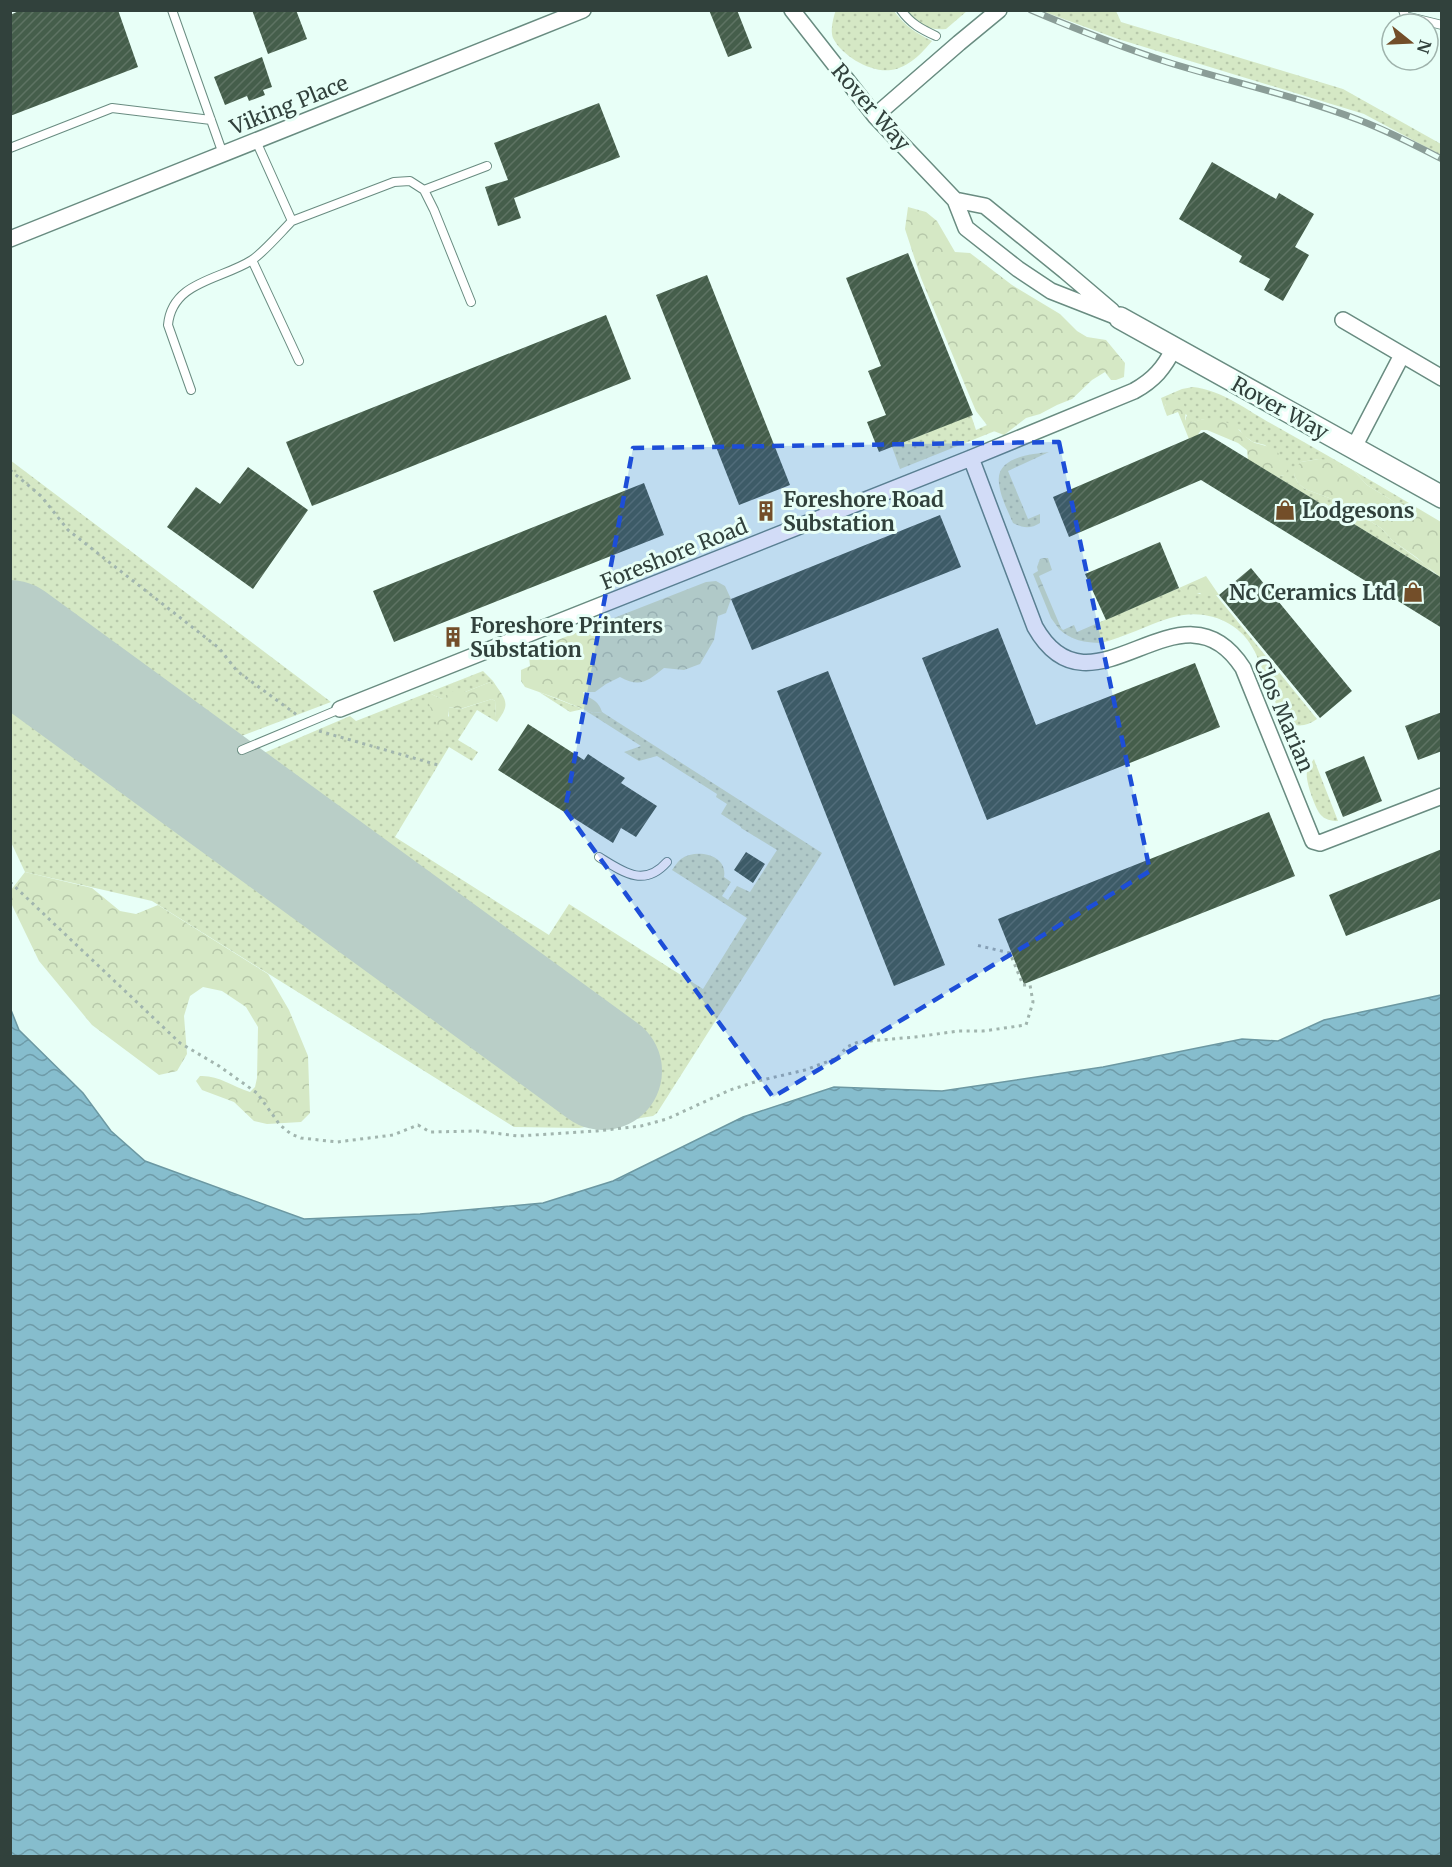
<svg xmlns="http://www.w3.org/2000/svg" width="1452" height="1867" viewBox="0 0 1452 1867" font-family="Merriweather,serif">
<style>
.grass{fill:url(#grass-dots)}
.forest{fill:url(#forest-crowns)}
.water{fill:url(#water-waves);stroke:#6c98a2;stroke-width:1.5}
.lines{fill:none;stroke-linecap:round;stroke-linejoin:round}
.runway{stroke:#b9cec7;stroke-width:118}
.building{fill:url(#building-hatch)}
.lane-casing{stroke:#698c81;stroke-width:10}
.street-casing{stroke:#698c81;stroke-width:18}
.secondary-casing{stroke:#698c81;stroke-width:24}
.path{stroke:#a1b5ae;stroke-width:3;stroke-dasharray:3 4.5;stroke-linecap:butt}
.lane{stroke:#fff;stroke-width:8}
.street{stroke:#fff;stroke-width:15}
.secondary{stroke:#fff;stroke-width:21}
.rail-casing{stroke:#8a9d97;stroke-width:7}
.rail{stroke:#e8fff7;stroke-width:4.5;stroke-dasharray:14;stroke-linecap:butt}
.marked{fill:#1d4ed8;fill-opacity:0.2;stroke:#1d4ed8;stroke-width:4.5;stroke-dasharray:12 8;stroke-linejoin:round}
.labels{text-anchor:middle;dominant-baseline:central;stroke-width:6;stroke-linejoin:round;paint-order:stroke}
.street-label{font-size:21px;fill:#31413c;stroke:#e8fff7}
.poi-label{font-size:21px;font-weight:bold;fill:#31413c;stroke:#e8fff7;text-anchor:start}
</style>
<defs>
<pattern id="grass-dots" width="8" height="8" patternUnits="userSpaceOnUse" patternTransform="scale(1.5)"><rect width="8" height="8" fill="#d5e8c5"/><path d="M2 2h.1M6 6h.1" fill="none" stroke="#b7c8aa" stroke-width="1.8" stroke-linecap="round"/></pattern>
<pattern id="forest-crowns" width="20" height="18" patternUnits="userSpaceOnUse" patternTransform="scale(1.5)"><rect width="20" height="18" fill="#d5e8c5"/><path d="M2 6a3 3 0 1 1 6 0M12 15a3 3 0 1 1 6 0" fill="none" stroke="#b7c8aa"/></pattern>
<pattern id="water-waves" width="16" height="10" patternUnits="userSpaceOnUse" patternTransform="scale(1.5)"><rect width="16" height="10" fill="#86bdcd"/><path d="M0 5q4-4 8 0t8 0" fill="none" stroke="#6e9ba8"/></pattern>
<pattern id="building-hatch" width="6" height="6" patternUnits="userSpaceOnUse" patternTransform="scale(1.5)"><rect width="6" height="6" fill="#455e4b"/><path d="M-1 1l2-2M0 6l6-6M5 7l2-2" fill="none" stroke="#5e7363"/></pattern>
</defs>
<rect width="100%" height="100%" fill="#e8fff7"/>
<path class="grass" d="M836,10L894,11C905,26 916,33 932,41C922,53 908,68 891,70C871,73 842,56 833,38C830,30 833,18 836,10Z
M906,11H967L946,29C929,31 917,24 906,11Z
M1042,11H1116L1121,22L1343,89L1441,144V155L1364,114L1118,39Z
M1193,387C1222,390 1248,411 1272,424C1318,450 1364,476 1409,503H1396L1367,485L1354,471L1319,459L1301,462L1294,475L1298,483L1305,489L1340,502L1381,528L1393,541L1426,565L1434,573L1277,477L1284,475L1279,460L1265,445L1253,442L1243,435L1240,430L1204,419L1187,424L1185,421L1187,415L1166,404L1164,408L1161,398L1182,389Z
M971,415L976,430L987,425L995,431L900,469L892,447Z
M1049,452L1008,471L1028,519L1040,514V523C1031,529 1022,528 1013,523C1008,511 1000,496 999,483C995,457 1032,454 1049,452Z
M10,460L331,702L236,738L259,755L350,716L356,721L483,671L493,681L465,692L442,699L431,694L449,717L448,707L461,709L492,699L495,701L496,717L499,719L497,722L477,710L458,740L478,752L472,761L449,747L395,837L549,935L569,904L703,989L747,918L672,870C675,866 677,862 681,859C697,848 728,855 724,877L731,882L722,896L728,900L737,886L750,892L777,850L741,828V827L721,814L727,804L716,797L717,794L657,756L639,761L624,752L641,746L583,709L570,712L539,692L593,713L602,712L822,853L657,1113L653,1116L579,1128L514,1127L152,901L25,872L10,840Z
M1179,588L1184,593L1216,595L1317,719C1305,728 1291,728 1281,716C1272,695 1265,673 1255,652C1240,620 1203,607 1170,618C1147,625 1125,637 1101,643C1086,643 1070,640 1059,629L1061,628L1063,630L1074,625L1077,632Z
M1314,759L1315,762L1338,821C1331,821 1325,820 1320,814C1315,807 1305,781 1307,772C1308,767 1311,763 1314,759Z"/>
<path class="forest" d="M908,207L926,212L937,221L955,252L970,253L1012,285L1060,314L1077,331L1087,337L1106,340L1125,363L1124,377L1116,380H1111L1105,372L1092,380L1072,399L1057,405L1040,414L1026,418L1004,435L991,430L983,420L976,411L967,390L921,278L905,229Z
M1177,399L1182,401L1186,409L1185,420L1187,423C1193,423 1199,419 1205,419C1216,418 1233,423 1240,431C1245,435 1248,440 1255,443C1265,446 1272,446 1279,454V460L1287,464V471L1284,475L1277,477L1248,460L1247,450L1238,443L1207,430H1201L1197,436L1189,439L1178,412L1167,416L1164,408L1166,404Z
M1319,459L1333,460L1354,471L1367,485L1396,503H1409L1441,522V578L1416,557L1393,541L1381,528L1340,502L1305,489L1298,483L1294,475L1296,467L1301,462Z
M1044,558H1048L1052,570L1039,576L1061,628L1059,629L1051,618L1033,574L1038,571L1037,567L1040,559Z
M1206,576L1219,595L1203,596L1200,593L1190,596L1184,594L1179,588Z
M716,581L725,586L731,599L726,613L718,616L714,640L700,664L684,670L664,668C648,681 640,688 620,677L606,684L595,692H583L584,695C593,699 599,702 602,712L593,713L556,698L525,687L521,681V670L530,666L529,657L532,650L706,582Z
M493,681C503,697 512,702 499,719L496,718L495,701L492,699L460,709L449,707L447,726L440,733L426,696L431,694L442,699C449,692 455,688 465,692Z
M25,872L92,888L120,911L136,914L158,905L268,974L289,1010L308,1056L310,1113L301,1122L267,1124L254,1121L234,1102L202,1090L196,1081L200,1076C218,1075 232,1086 250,1092L255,1087L257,1078L258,1027L246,1007L222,991L203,987L190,996L184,1016L187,1054L177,1071L159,1075L92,1025L39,961L11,903V890Z"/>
<path class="water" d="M1441,995V1856H11V1010L19,1030L83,1093L111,1131L145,1161L304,1219L420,1214L543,1203L613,1181L743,1117L834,1087L942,1091L1103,1067L1242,1039L1278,1041L1324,1020Z"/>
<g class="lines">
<path class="runway" d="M10,639L603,1071"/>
</g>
<path class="building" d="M21,10H118L138,67L10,116V15Z
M252,10H296L307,39L268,54Z
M709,10H737L752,48L728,57Z
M262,57L272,87L263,90L265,95L249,101L247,96L225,105L214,77Z
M599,103L620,157L514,198L521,218L498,226L485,187L508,180L494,143Z
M1212,162L1276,199L1279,193L1314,214L1295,247L1309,255L1283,301L1264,290L1270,279L1239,262L1242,256L1179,219Z
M908,253L973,415L879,452L867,422L886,415L868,371L881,366L846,278Z
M707,275L790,485L739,505L656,295Z
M606,315L631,379L312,506L286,442Z
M1204,432L1442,578V628L1201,480L1069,537L1053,497Z
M248,467L308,510L253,589L167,527L196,487L220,504Z
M644,483L664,535L394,642L373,591Z
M940,515L961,567L752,650L731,599Z
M1160,542L1179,588L1106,620L1085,574Z
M1251,568L1352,691L1320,718L1219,595Z
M998,628L1036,725L1195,663L1220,727L987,820L922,658Z
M828,671L945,965L894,986L777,691Z
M1442,712V751L1418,760L1405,726Z
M528,724L584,760L588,754L603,764L625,778L621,783L657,806L636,837L621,828L613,843L498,770Z
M1364,756L1382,801L1343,817L1325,772Z
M1269,812L1295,876L1024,984L998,919Z
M1442,849V898L1346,936L1329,895Z
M746,852L765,864L753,883L734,870Z"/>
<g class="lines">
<g class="lane-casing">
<path id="lane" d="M172,10L223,154
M901,10C911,24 921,29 936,36
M1403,10L1405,16L1442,25
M256,141L292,221L394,182L410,181L424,190L434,210L471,302
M10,148L112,108L211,120
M424,190L487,166
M252,260L299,361
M191,390L168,325C172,281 221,280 252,260C264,252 281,232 292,221
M242,750L340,709
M599,857C623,872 644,888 667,862"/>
</g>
<g class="street-casing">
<path id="street" d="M792,10L875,116L955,200L966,228L1018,269L1051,291L1120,318
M875,116L959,43L999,10
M955,200L985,206L1065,271L1112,311
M10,239L583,10
M1343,320L1442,378
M1353,449L1402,355
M971,458L1035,627C1092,728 1181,571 1243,668L1313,841L1320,843L1442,796
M340,709L971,458L1134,391C1154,380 1164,368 1174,348"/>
</g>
<g class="secondary-casing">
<path id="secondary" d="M1120,318L1442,497"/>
</g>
<path class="path" d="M10,470L41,496L68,530L219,648L237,671L297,715
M319,731L438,765
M10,882L180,1043L219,1066L257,1093L280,1125L291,1134L301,1138L337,1142L393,1135L418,1125L430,1132L477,1131L518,1136L597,1131L641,1126L667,1119L730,1090L758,1081L805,1070L837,1058L847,1047L858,1042L915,1037L959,1031H983L1026,1025L1033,1002L1030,985H1023L1010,953L976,945"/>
<use href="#lane" class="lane"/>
<use href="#street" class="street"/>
<use href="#secondary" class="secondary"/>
<g class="rail-casing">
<path id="rail" d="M1031,10C1076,29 1121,47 1167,62C1231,82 1297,96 1359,120C1388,131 1415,145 1442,159"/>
</g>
<use href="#rail" class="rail"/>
</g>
<path class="marked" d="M1059,442L1150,871L773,1097L565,810L633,448Z"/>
<defs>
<g id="shop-bare" transform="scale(1.62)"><path d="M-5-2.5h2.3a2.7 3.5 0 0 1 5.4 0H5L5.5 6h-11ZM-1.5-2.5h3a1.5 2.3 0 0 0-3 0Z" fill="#734e29" stroke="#e8fff7" stroke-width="2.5" paint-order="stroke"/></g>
<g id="building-bare" transform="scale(1.62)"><path d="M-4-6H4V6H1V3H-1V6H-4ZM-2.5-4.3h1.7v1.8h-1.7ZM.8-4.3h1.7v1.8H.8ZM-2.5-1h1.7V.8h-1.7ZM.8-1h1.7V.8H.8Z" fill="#734e29" stroke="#e8fff7" stroke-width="2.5" paint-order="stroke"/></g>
</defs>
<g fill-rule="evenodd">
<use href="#shop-bare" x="1285" y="510"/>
<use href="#building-bare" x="766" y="511"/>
<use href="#shop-bare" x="1413" y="592"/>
<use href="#building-bare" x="453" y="637"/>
</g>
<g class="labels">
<g class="street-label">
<text transform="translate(289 105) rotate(-22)">Viking Place</text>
<text transform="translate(871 107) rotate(49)">Rover Way</text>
<text transform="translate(1280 408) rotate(29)">Rover Way</text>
<text transform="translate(674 554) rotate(-22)">Foreshore Road</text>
<text transform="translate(1284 715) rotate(67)">Clos Marian</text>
</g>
<g class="poi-label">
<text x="783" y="499">Foreshore Road<tspan x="783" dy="24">Substation</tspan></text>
<text x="1302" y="510">Lodgesons</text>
<text x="1396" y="592" text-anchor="end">Nc Ceramics Ltd</text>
<text x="470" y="625">Foreshore Printers<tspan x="470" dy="24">Substation</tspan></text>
</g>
</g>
<rect width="1452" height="1867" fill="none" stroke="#31413c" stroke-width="24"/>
<g transform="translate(1410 42) rotate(108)"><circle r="28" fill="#e8fff7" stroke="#9fb3ac" stroke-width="1.5"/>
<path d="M0-4.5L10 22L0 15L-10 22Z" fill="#734e29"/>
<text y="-9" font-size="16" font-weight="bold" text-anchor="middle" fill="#31413c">N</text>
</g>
</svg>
